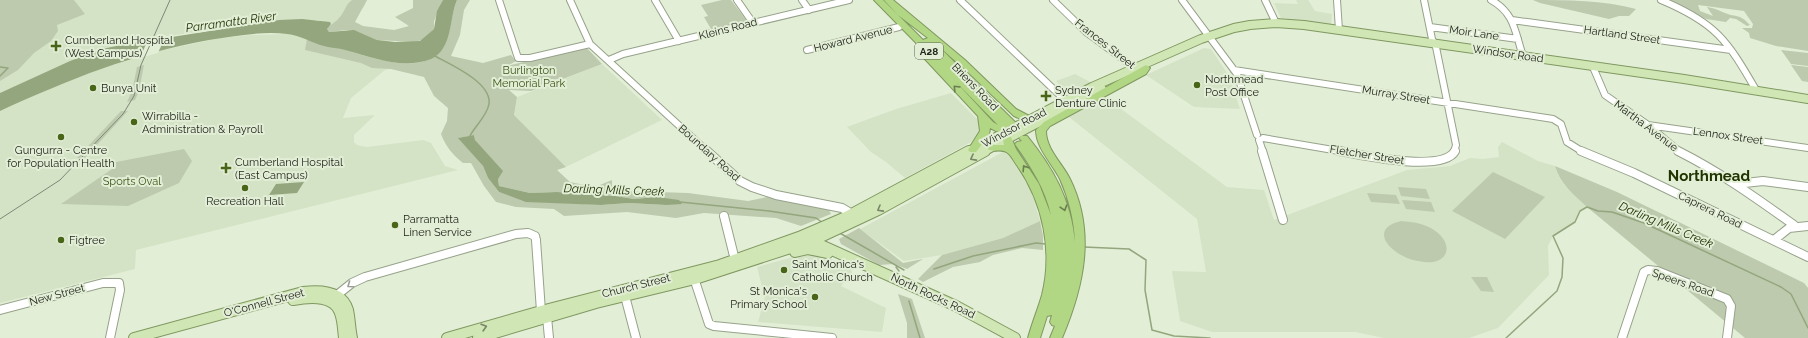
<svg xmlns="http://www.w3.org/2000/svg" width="1808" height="338" viewBox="0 0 1808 338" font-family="Raleway,sans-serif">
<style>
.built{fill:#d4e3c5}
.green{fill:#bdcaae;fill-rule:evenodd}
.water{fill:#93a67d}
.pier{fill:#e3eed6}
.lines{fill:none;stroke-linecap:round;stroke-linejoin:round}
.stream{stroke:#93a67d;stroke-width:1.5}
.minor-far1-casing{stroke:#97a28b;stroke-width:8}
.minor-casing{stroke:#97a28b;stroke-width:10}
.major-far1-casing{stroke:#7f9860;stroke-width:10}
.major-casing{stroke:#7f9860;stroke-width:12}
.highway-casing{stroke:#7f9860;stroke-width:2}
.minor-far1{stroke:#fff;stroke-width:6}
.minor{stroke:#fff;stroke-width:8}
.major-far1{stroke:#d0e6b5;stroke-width:8}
.major{stroke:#d0e6b5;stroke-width:10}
.highway{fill:#b1d684;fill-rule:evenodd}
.tram{stroke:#7f8776;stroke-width:1}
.oneway{stroke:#6a7e50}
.oneway2{stroke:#798669}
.oneway3{stroke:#9c9d99}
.poi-dot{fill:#486518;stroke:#e3eed6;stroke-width:1.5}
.labels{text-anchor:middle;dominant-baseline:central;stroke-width:4;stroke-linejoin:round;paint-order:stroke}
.shield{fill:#e3eed6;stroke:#5c6254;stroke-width:1}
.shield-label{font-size:10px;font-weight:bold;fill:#22261d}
.street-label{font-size:11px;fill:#22261d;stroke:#e3eed6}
.poi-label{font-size:11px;fill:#22261d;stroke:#e3eed6;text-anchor:start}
.park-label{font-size:11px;fill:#3d5518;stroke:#e3eed6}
.water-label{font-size:12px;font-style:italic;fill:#203202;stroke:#e3eed6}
.district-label{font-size:15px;font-weight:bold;fill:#203300;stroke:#e3eed6}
</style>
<rect width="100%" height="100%" fill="#e3eed6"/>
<path class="built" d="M74,0H367L364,7L351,18L331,24L318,20H279L148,39L102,49L70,61L0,93V46L84,14Z
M1296,0H1308L1315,11L1332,14L1331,25L1281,18L1274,3L1298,4Z
M287,34L420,62L385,70L351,98L343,118L375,115L354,135V142L357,145L367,147L423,140L431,143L445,166L458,170L136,250L135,269L0,303V111L53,87L113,64L145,54L220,38L250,35Z
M1204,48L1211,49L1229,76L1240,109L1194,107L1146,75Z
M602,64L662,120L566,167L514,115L517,97Z
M1075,74L1094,84L1069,94L1056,81Z
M951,93L976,118L981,124V129L971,142L905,178L886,162L871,152L847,127L896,109Z
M1105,97L1227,187L1264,190L1274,220L1407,170L1450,166L1470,158L1483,159L1499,157L1498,147L1502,142L1538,161L1555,166L1557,173L1564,185L1587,207L1580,211L1575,222L1553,236L1548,246L1549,275L1498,328L1469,338H1384L1355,332H1212L1180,321L1172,271L1206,272L1197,219L1069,117Z
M1003,152L1009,155L1031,190L1040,221L1003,238L942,255L904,261L860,229Z
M814,254L824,256L851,268L852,273L841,286L886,308L882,332L758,322L768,286L762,287L757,267L793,257Z"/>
<path class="green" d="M0,0H74L85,14L57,25L58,31L51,41L34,53L18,70L0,81Z
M352,0H367L355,22L363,26L394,30L409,26L395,17L413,8V0H443L434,21V29L422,40L414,42L377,40L358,32L346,30L329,32L327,29C330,24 335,23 339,18C345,12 345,5 352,0Z
M457,0H470L464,10L460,35L451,56L483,63L511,55L516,61L507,66L586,47L602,64L531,91L509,90L517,97L514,115L566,167L557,170L570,182L595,187L612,180V187L626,191L688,193L748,201L767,197L829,210L831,214L801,226L776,218L704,213L676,218L627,212L564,216L554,209L516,207L496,202L484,186L471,163H463C453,155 446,147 441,134L447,121L448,108L434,96L424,77L391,69L372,68L361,63L305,50L307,39C321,45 330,46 345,50C370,57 418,75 439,52C452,37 450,17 457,0ZM474,135L475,140L498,179L499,186L530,193L557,192L615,196L634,199L657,197L666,205L629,203L601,205L526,201L499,192L488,178L483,166L459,138Z
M722,0H731L747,21L711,29L704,17L708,16L701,5Z
M1533,0C1568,0 1602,0 1636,9L1629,16H1619L1609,19L1540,3Z
M1666,0H1808V51L1776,46L1750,38L1749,33L1742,28H1752L1753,24L1744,11L1698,5L1700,11L1713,16L1707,7C1714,8 1718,10 1725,13C1737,18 1739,13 1750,25L1747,26L1736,19L1730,18L1726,22L1706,19Z
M1781,50L1808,53V66L1791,64Z
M144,65L139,91L135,100L127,102L132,91L137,67Z
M1791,65L1808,67V82L1802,81Z
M121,111H128L85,158H77Z
M184,149L192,161L179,183L128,206L61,204L115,167L111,163Z
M1555,166L1617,192L1804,283L1808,288V338H1745L1587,207C1574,195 1560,184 1555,166Z
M1493,172L1545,197L1505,239L1452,211Z
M1398,187L1426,189L1430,199L1401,196Z
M1367,193L1396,195L1400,204L1371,202Z
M1402,200L1431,202L1435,212L1406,209Z
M1040,221L1043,236V250L1022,248L993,255L980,262L953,267L923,282L918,279L942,255L1003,238Z
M1401,221C1414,222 1428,224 1438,233C1455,248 1445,265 1424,262C1416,261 1408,259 1401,255C1382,244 1375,227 1401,221Z
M859,228L903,263L923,259L907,269L894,264L879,265L841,244L839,239Z
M1471,277H1487L1494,292L1481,291Z
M898,294L912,299L925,338H907V323Z"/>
<path class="water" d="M443,0H457C449,18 453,49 431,59C403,70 372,57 345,50C338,48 331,48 324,46C312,43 300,35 287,34C262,31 234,36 209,40C132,54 70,79 0,111V93L70,61L102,49L121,45L279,20L302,19L330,22L331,24L327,29L329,32L354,30L377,40L395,42L420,41L434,29L437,11Z
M474,135L475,140L503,171L498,179L499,186L530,193L557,192L615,196L634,199L657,197L679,200L682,204L666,205L629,203L601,205L526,202L499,192L488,178L483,166L458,138Z
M304,182L297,193L269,195L276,184Z"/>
<path class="pier" d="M166,35L158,53L140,58L149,37Z"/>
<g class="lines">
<path class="stream" d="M433,55C449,64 492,82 489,104C487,116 475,126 470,136
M0,67L8,68L0,76
M680,202L769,211L816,218L823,223
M838,232L904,270
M1084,247L1129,249L1146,260L1145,290L1152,330L1174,336L1210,338
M896,267L899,271
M934,269L973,256L1036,243L1046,244
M909,301L920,338
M1506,338L1557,291L1562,277L1563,258L1553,236L1575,222L1580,211L1587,207L1598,211L1612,212L1644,223L1781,287L1791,294L1808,328"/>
<g class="minor-far1-casing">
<path id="minor-far1" d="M499,0L518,58H530L590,44
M570,0L590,44L708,152
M655,0L679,41
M737,0L753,23
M802,0L809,10
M960,0L1066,101
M1053,0L1086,32L1139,71
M1182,0L1237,74L1257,135
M1265,0L1276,23
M1337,0L1339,30
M1424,0L1432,39L1436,47L1456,145L1454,152
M1491,0C1515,13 1515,33 1523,56
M1661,0C1716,23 1727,40 1756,90
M1512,20L1731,50
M1430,27L1518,39
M807,50L899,27
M609,60L623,54L849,0
M1593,67L1605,95L1648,125L1680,152
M1234,70L1553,119L1561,124L1567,142L1583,152
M1648,125L1808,148
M1263,138L1345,152
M1259,140L1263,152"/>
</g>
<g class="minor-casing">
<path id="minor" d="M707,151L740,181L752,187L776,195L842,208L852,214
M1262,151L1283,220
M1339,151C1360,155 1443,173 1455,151
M1581,151L1634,173L1808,257
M1678,151C1720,172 1756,198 1794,225
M1736,184L1763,181L1808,187
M724,216L735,260
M1774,240L1789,228L1808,226
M693,275L709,324L714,326L832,338
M337,295L352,283L365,277L516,234L528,233L535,236L536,240L541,311
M625,296L636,338
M0,310L103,283H119L120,290L110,338
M547,317L549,338
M1622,338L1644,272L1648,270L1657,271L1727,299L1731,306L1727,338"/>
</g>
<g class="major-far1-casing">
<path id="major-far1" d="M967,152L1092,87L1201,39L1234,28L1250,25L1276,23L1304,25L1684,79L1808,99
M983,152L1102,89"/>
</g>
<g class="major-casing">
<path id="major" d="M810,238L812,241L956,306L1015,338
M795,252L808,249L828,253
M293,300C309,297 334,294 340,313C343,321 343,330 344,338
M134,338L303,292C320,290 342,290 348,310C350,319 350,329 352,338
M447,338L541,311L720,265L799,237L848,216L969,151
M478,338L596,303L695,279L812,241L878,210L985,151"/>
</g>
<g class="highway-casing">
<path id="highway" d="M874,0H883L923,40L928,38L898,15L884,0H893L965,60L1016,109L1035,119L1033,121H1025L1014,116L971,75L935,43L1016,123L1014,125H1009V127L1013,130L1008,133L996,131L990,128L989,135L976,152H970L968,150L980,131L978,116L923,57L928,55ZM954,80L998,125L993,122Z
M1146,65L1150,68L1146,74L1050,126L1046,131C1046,149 1062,163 1070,179C1096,232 1084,286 1062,338H1050L1055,326L1052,325L1050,322L1052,315L1047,316L1040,338H1028C1032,323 1038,309 1042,295C1053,251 1043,203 1018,167C1015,163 1012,157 1009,154C1002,147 992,154 987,148L992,145H1004L1003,139L1005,137H1011L1016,149L1039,184L1051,215C1045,188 1031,167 1015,144L1017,142L1022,141L1019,138L1021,136H1027C1053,168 1071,200 1075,242C1074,220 1069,199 1060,179C1052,163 1036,148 1036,130L1044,122Z"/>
</g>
<use href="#minor-far1" class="minor-far1"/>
<use href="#minor" class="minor"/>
<use href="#major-far1" class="major-far1"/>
<use href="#major" class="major"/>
<use href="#highway" class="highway"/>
<path class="tram" d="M0,219L60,180L123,114L134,96L141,65L170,0"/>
</g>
<defs><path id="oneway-chevron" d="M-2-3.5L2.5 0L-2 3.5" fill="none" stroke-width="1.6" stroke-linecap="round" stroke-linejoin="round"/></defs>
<g class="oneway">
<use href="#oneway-chevron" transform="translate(956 88) rotate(-134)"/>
<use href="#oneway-chevron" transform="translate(1025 168) rotate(-123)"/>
<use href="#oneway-chevron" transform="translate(1064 208) rotate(73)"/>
</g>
<g class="oneway2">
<use href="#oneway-chevron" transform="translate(973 158) rotate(152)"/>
<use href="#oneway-chevron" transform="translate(880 209) rotate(151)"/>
<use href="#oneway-chevron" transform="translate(484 327) rotate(-16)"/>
</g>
<use class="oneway3" href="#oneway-chevron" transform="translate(350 285) rotate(145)"/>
<g class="poi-dot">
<path d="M54 40h4v4h4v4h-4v4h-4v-4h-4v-4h4z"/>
<circle cx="1197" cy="85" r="4"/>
<circle cx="93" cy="88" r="4"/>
<path d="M1044 90h4v4h4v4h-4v4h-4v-4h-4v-4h4z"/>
<circle cx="134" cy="122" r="4"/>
<circle cx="61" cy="137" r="4"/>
<path d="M224 162h4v4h4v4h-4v4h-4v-4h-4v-4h4z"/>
<circle cx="245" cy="188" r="4"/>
<circle cx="395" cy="225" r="4"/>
<circle cx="61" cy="240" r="4"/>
<circle cx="784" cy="270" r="4"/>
<circle cx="815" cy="297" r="4"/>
</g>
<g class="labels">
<rect class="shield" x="915" y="43" width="28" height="16" rx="3"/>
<g class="shield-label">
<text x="929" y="51">A28</text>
</g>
<g class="street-label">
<text transform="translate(728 29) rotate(-14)">Kleins Road</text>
<text transform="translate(1474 33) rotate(8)">Moir Lane</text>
<text transform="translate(1622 35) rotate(8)">Hartland Street</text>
<text transform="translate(853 39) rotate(-14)">Howard Avenue</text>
<text transform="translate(1105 44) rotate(38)">Frances Street</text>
<text transform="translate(1508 54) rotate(8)">Windsor Road</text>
<text transform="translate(975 87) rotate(46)">Briens Road</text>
<text transform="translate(1396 95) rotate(9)">Murray Street</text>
<text transform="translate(1646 126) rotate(37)">Martha Avenue</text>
<text transform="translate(1014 128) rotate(-28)">Windsor Road</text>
<text transform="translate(1728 136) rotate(8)">Lennox Street</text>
<text transform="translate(709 153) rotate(42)">Boundary Road</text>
<text transform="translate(1367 155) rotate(9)">Fletcher Street</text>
<text transform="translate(1710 210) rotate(26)">Caprera Road</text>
<text transform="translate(1683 283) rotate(19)">Speers Road</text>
<text transform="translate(636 286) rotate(-14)">Church Street</text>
<text transform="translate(57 295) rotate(-15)">New Street</text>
<text transform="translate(933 296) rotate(25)">North Rocks Road</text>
<text transform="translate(264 303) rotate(-15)">O'Connell Street</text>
</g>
<g class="poi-label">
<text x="65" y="40">Cumberland Hospital<tspan x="65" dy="13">(West Campus)</tspan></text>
<text x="1205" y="79">Northmead<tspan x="1205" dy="13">Post Office</tspan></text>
<text x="101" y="88">Bunya Unit</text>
<text x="1055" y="90">Sydney<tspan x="1055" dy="13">Denture Clinic</tspan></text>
<text x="142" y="116">Wirrabilla -<tspan x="142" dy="13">Administration &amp; Payroll</tspan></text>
<text x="61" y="150" text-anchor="middle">Gungurra - Centre<tspan x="61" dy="13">for Population Health</tspan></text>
<text x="235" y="162">Cumberland Hospital<tspan x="235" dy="13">(East Campus)</tspan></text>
<text x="245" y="201" text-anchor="middle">Recreation Hall</text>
<text x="403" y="219">Parramatta<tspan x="403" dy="13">Linen Service</tspan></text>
<text x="69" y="240">Figtree</text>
<text x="792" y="264">Saint Monica's<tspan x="792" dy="13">Catholic Church</tspan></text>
<text x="807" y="291" text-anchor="end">St Monica's<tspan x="807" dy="13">Primary School</tspan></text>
</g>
<g class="park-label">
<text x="529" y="70">Burlington<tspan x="529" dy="13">Memorial Park</tspan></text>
<text x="132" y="181">Sports Oval</text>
</g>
<g class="water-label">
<text transform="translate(231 22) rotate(-8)">Parramatta River</text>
<text transform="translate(614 190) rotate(2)">Darling Mills Creek</text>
<text transform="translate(1666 225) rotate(23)">Darling Mills Creek</text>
</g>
<g class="district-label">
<text x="1709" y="176">Northmead</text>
</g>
</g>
</svg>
